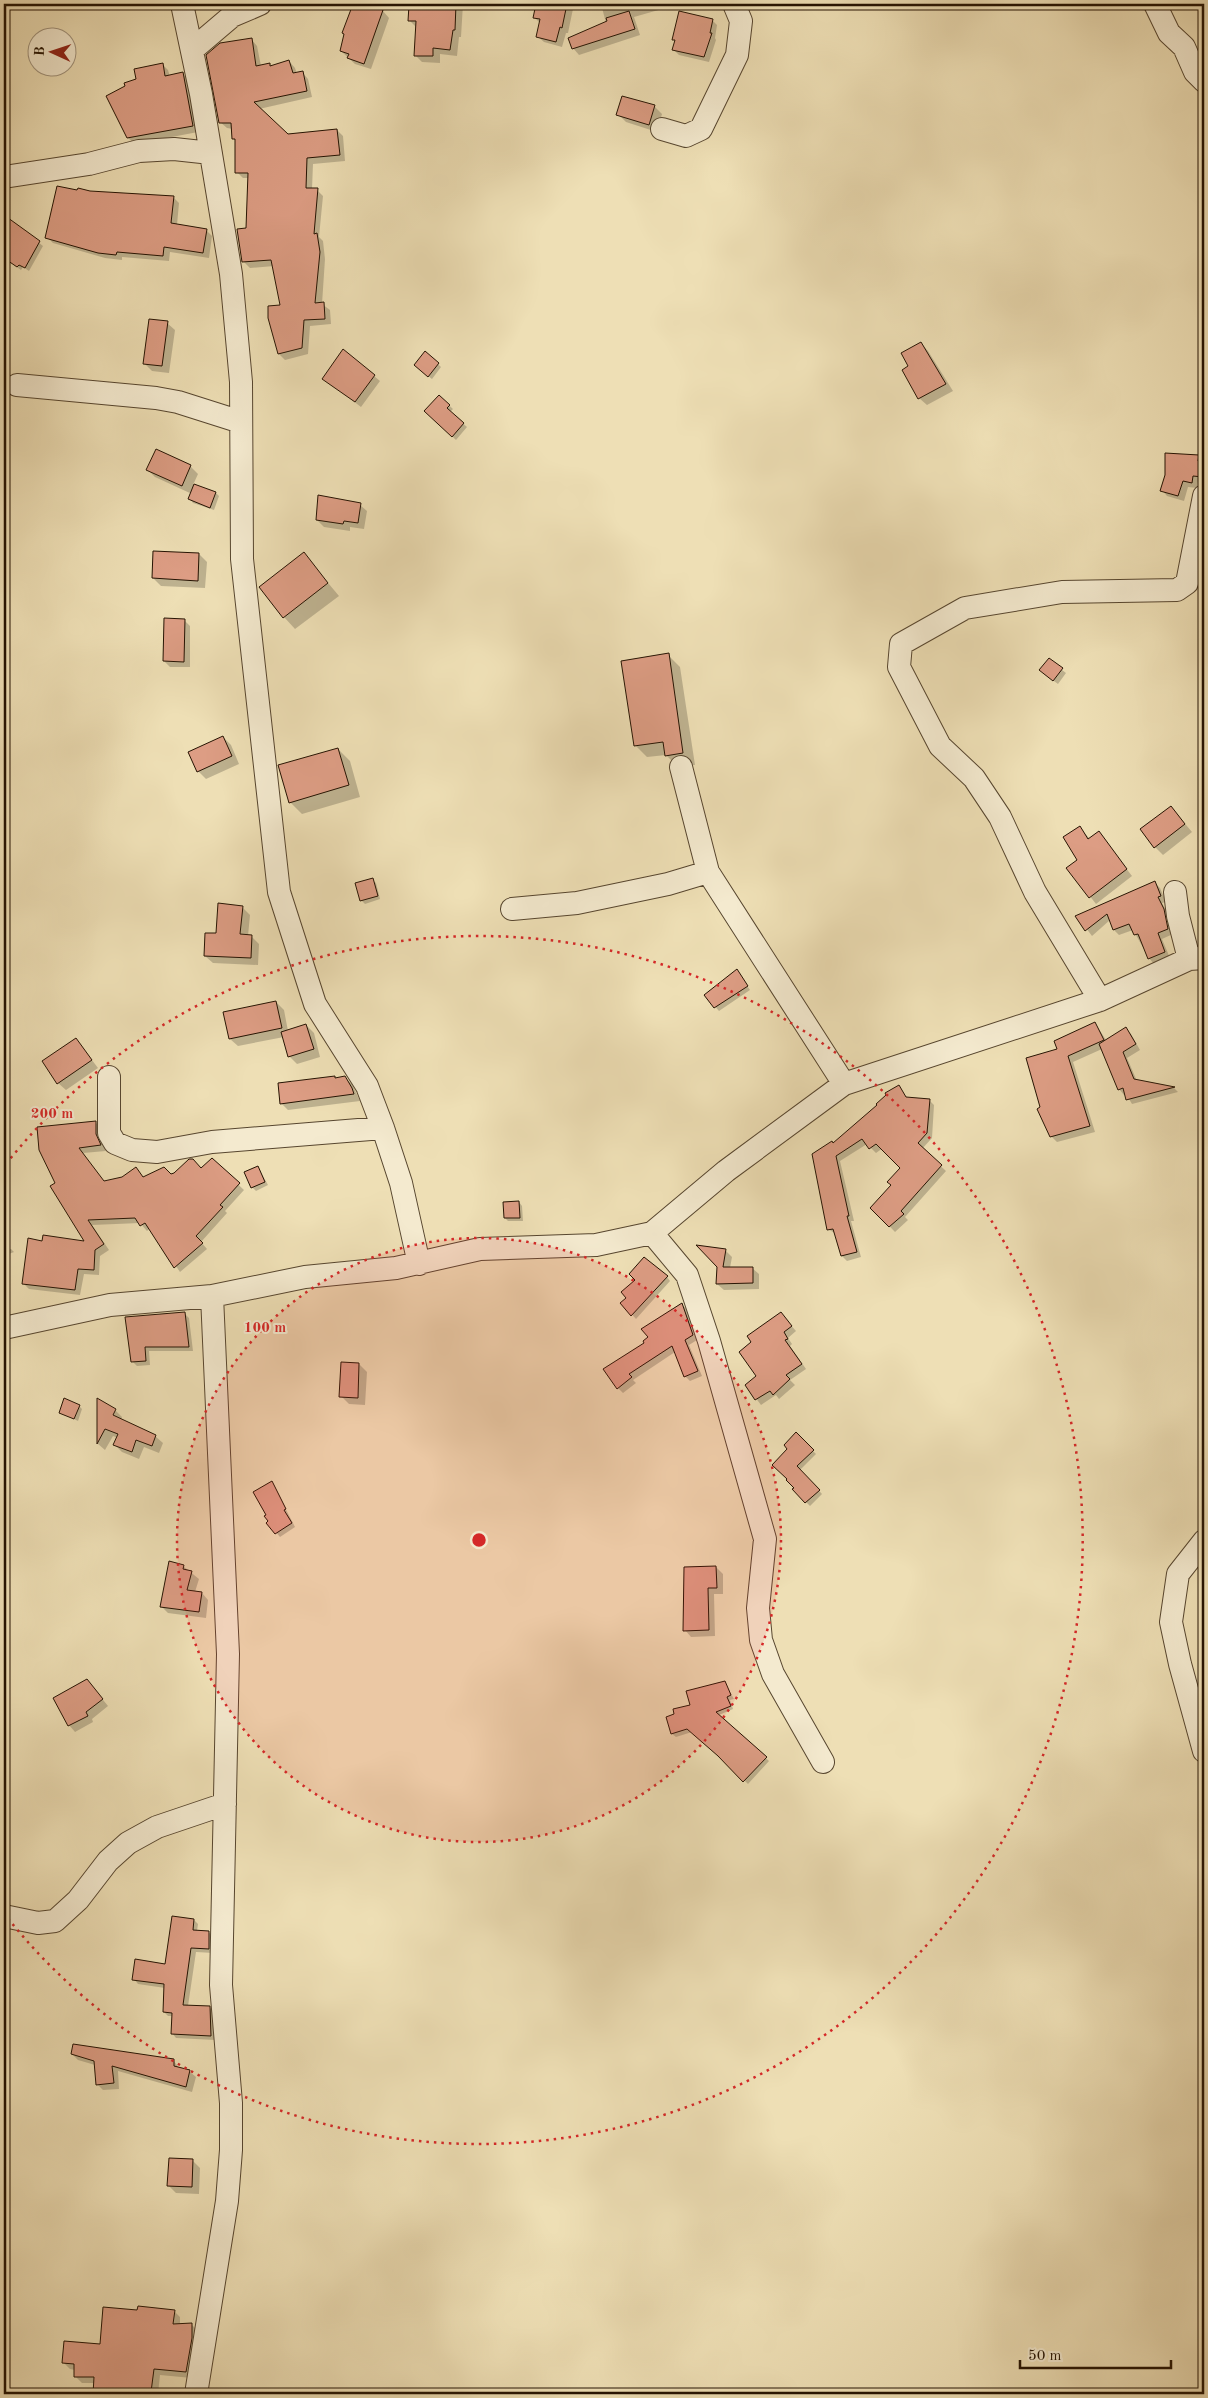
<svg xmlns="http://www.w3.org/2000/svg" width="1208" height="2398" viewBox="0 0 1208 2398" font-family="'Old Standard TT',serif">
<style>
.shadow{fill:#0003}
.building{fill:#dd9d84;stroke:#251302}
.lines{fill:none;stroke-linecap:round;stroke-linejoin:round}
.street-casing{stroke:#57462f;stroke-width:24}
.street{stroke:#f4eacf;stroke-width:22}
.ring{fill:none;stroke:#d62828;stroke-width:2.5;stroke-dasharray:2.5 5}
.centre{fill:#d62828;stroke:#f4eacf;stroke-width:2.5}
.ring-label{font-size:15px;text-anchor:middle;font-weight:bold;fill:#d62828;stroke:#f4eacf;stroke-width:4;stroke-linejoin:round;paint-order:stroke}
</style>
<rect width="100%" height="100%" fill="#eedfb5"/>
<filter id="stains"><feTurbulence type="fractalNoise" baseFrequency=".004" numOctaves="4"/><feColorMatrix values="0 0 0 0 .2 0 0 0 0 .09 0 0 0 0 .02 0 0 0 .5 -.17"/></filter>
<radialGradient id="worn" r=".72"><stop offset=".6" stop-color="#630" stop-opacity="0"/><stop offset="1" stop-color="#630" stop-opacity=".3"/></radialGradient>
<path class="shadow" d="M354,4H361L383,11L389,18L371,69L355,64L341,51L345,34L343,33Z
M427,4H463L461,37H459L457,56L440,54V63L422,62L415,55L417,28L409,20L427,7Z
M537,4H574L568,33H566L562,47L544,42L537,36L540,23L534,17Z
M601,4H661L662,9L634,17L640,35L579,55L573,48L606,23Z
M712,20L717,25L715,38L716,40L709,62L679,55L673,49L676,42L673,39Z
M251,39L257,46L261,66L269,64L271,67L289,61L295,68L297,74L302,72L308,79L312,97L259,109L287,135L337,130L343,136L345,161L313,164L312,189L317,190L323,196L319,237L323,241L325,259L322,304L330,310L331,324L310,326L308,354L285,360L279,354L270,318L282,306L274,266L250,268L244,262L249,178H243L237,172V142L233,138V129L227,128L220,122Z
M162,64L168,70L170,77L183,74L189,80L198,132L135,144L128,138L138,80Z
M623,97L655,107L662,114L657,132L626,122L618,114Z
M89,192L173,197L179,203L177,225L206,230L212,236L209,258L170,252L169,261L122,257V260L105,258L53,243L47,237Z
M7,218L43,246L29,271L23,267L21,270L11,263L4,271V222Z
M167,323L175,330L169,373L152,371L144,363Z
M921,343L928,351L953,391L927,405L919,398L904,370L910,367Z
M438,364L441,367L432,379L419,369Z
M374,376L380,381L361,407L324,379Z
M439,396L453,409L450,412L467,427L456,440L426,411Z
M1198,456L1204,462V481H1198L1197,488L1188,487L1184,501L1167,496L1162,490Z
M190,466L198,474L193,485L216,493L219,496L214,510L193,503L190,499L192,494L155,477L148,470Z
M360,505L367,511L364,529L350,527V531L324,527L317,520Z
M199,554L207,562L205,588L161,586L153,578Z
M304,554L339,596L295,629L284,617Z
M184,620L190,626V667H170L164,661Z
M668,655L680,667L695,765L678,767L666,755L647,757L635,745Z
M1049,660L1066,673L1058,684L1044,674Z
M223,737L231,745L239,764L206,779L198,771Z
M338,749L350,761L360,797L302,814L290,802Z
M1171,807L1192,832L1163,855L1155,847Z
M1080,828L1090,839L1099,833L1132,876L1096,904L1068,868L1079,860Z
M372,880L376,883L380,899L365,904L361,900Z
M1155,883L1160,888L1166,902L1162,903L1169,916L1173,934L1162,939L1170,958L1154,964L1149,958L1133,930L1119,935L1114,930L1110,920L1092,936L1077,916Z
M242,907L250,915L248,936H251L259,944L258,965L213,963L205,956L217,935Z
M737,971L750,990L719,1011L705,995Z
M276,1002L284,1010L288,1031L306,1025L314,1033L320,1057L297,1064L289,1056L284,1037L238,1046L230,1039Z
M1095,1023L1106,1040L1125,1029L1131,1034L1140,1050L1127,1058L1137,1081L1174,1088L1178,1092L1132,1104L1126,1094L1124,1095L1119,1089L1102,1049L1073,1062L1095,1132L1057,1142L1051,1136L1042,1108L1059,1050Z
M76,1039L98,1068L66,1090L58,1083Z
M344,1077L352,1084L360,1101L288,1110L281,1103Z
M899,1087L908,1099L929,1100L934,1105L932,1138L922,1149L946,1171L905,1217L908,1220L895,1232L872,1208L893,1185L902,1168L883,1148L876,1153L867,1144L840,1161L854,1221H851L861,1257L847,1261L842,1256L836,1234L828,1229L834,1144Z
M95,1122L101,1128V1140L106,1151L83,1153L104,1182L123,1178L136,1169L144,1178L201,1169L212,1160L244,1190L225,1211L227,1213L201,1242L207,1249L180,1272L150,1228L147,1231L140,1223L92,1225L109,1250L100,1256L99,1275L84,1274L80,1295L29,1289L23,1283L43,1242H86L56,1184Z
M258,1167L268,1185L256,1191L252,1187Z
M519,1202L522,1206L523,1221H508L505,1218Z
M4,1249H11L14,1252L4,1256Z
M725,1250L732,1257L730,1268H752L759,1274V1289L724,1290L717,1284Z
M667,1277L670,1281L636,1319L622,1303Z
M682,1305L687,1309L697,1340L689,1345L702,1376L690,1381L685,1376L675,1352L633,1380L636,1383L623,1393L618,1388L646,1344Z
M184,1313L189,1318L193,1351H149L150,1365L137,1366L132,1361L126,1318Z
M781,1314L796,1331L788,1338L792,1344L790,1346L806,1369L790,1380L795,1385L779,1399L776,1395L761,1405L746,1385L758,1376L753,1343Z
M359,1364L367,1372L365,1405L349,1404L341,1396Z
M98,1400L115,1410L122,1417L121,1420L155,1436L163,1443L159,1453L144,1447L139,1459L122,1452L115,1445L118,1438L113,1436L105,1450L98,1444Z
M79,1406L82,1409L78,1421L60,1412Z
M796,1434L816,1454L800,1470L822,1494L810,1506L794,1490L795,1488L789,1449Z
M272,1482L295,1527L280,1537L268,1523L270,1522Z
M183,1566L199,1579L195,1592L202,1593L208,1600L206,1618L168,1613L161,1606Z
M716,1567L723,1574V1594H714L715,1636L691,1637L685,1630Z
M87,1680L108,1706L92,1719L93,1722L75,1732L69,1725Z
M724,1682L734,1699L730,1700L733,1709L719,1715L769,1761L748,1784L723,1759L692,1732L676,1737L672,1734L667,1718L691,1706Z
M194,1920L198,1924L197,1931L208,1932L213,1936V1953L196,1952L188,2006L209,2007L214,2012L215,2040L176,2038L172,2033L173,2016H168L164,2012L165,1988L138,1984L134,1979L166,1965Z
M72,2054L173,2060L180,2069L189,2071L196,2077L192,2092L118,2071L119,2089L103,2090L97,2084L95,2065L78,2060Z
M193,2161L200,2168L199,2194L176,2193L169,2186Z
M138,2311H174L180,2317V2325L191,2324L198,2331L192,2378L160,2375L158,2394H95V2383H82L76,2377L75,2370L70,2369L64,2363L101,2345Z"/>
<path class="building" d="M353,4H365L383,10L364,64L347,58L349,54L340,51L344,34L342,33Z
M426,4H456L455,30H453L450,50L433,48V56H414L416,21H408L409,5L426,6Z
M536,4H567L562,28L560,27L556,42L536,37L540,19L533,18Z
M629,11L635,29L572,49L568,38L607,21L606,18Z
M679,11L713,19L710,33H712L704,57L672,50L675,40H672Z
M252,38L256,66L270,63V66L289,60L293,73L303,71L307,91L254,102L288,134L337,129L340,155L307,158L306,188H318L314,234L317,233L320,252L315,303L324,302L325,319L304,320L302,348L278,354L268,318V306L280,305L271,260L242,262L237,229L246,228L248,173H235V139H232L231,123H219L206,55L220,43Z
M163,63L165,76L183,72L193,126L127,138L106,96L125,86L124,83L136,79L134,69Z
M622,96L655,105L649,125L616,115Z
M57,186L77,190L78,188L90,191L174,196L171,223L207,229L203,253L164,247L163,256L117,252L116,255L98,253L45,238Z
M4,215L40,241L25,268L19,265L17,267L4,258Z
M149,319L168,321L162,366L143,364Z
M921,342L946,384L918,399L902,370L908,366L901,353Z
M343,349L375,375L355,402L322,379Z
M425,351L439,363L428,377L414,365Z
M439,395L450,405L447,408L464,423L452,437L424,411Z
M156,449L191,465L182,486L146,470Z
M1165,453L1199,455L1198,461L1204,462L1203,477L1193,476L1192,483L1183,481L1178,496L1160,491L1165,475Z
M194,484L216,492L210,508L188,499Z
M318,495L361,503L358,523L344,521L343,524L316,520Z
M153,551L199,553L198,581L152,578Z
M304,552L328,583L283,618L259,587Z
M164,618L185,619L184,662L163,661Z
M669,653L683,753L665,756L663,742L634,746L621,661Z
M1049,658L1063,668L1053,681L1039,670Z
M223,736L232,756L197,772L188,752Z
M338,748L349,785L289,803L278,765Z
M1171,806L1185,824L1154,848L1140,829Z
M1080,826L1088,839L1099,831L1127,869L1089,898L1066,868L1077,860L1063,837Z
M373,878L378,896L360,901L355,883Z
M1155,881L1161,896L1158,897L1164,909L1168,929L1158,933L1165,952L1148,959L1138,934L1134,935L1129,924L1113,930L1107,914L1085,931L1075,916Z
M218,903L243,906L240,934L252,935L251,958L204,956L205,933H216Z
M737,969L748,986L714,1008L704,995Z
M276,1001L282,1028L229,1039L223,1012Z
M1095,1022L1104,1040L1068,1056L1090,1126L1050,1137L1037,1109L1040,1107L1026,1058L1057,1049L1054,1041Z
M306,1024L314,1049L288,1057L281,1032Z
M1126,1027L1136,1044L1123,1052L1134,1079L1175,1087L1126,1100L1123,1088L1118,1090L1099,1044Z
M76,1038L92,1060L57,1084L42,1061Z
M335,1076V1078L345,1076L352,1088L354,1094L280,1104L278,1083Z
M899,1085L906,1097L930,1099L927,1133L918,1143L942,1165L901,1211L904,1214L889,1227L870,1208L891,1185L887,1182L900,1168L876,1144L869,1149L862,1139L836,1156L849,1216H847L857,1252L841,1256L833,1229L827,1230L812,1154L832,1141L833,1143L877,1105L876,1104L886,1095L885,1093Z
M96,1121V1134L101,1145L79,1148L104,1181L122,1177L136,1167L143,1177L164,1167L171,1174L174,1173L189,1159H193L201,1168L212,1158L240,1183L220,1205L223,1207L196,1236L203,1243L174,1268L145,1223L140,1226L135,1218L88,1220L104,1244L95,1250L94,1270L78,1269L75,1290L22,1284L28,1238L42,1241L43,1235L84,1241L50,1186L55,1183L39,1150L37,1127Z
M258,1166L265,1182L251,1188L244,1172Z
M519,1201L520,1218H504L503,1202Z
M696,1245L726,1249L723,1267H753V1283L716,1284L717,1267Z
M644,1257L668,1276L631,1316L620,1303L626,1298L621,1292L635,1280L629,1274Z
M682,1303L693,1335L685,1340L698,1371L684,1377L672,1346L629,1374L632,1377L617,1389L603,1369L644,1343L643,1341L648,1337L641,1329Z
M185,1312L189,1347H145L146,1361L131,1362L125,1317Z
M781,1312L792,1326L784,1332L788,1339L785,1340L802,1364L786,1375L790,1379L773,1395L770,1391L755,1400L745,1385L756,1376L739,1352L751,1342L747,1336Z
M341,1362L359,1363L358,1398L339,1397Z
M64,1398L80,1405L74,1419L59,1413Z
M97,1398L116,1409L113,1415L156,1435L152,1446L136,1440L132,1452L113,1445L118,1434L105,1429L97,1444Z
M796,1432L814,1450L797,1466L820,1490L805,1503L792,1489L794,1488L786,1480L787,1479L772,1465L787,1449L784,1445Z
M272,1481L286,1509L284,1510L292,1523L275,1534L266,1523L268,1521L264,1516L266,1515L253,1492Z
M169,1561L184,1565L183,1569L192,1571L187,1590L202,1592L199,1612L160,1607Z
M716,1566L717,1588H708L709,1630L683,1631L684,1567Z
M87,1679L103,1699L86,1712L88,1716L68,1726L53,1698Z
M725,1681L731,1695L727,1697L731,1706L716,1712L767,1757L743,1782L718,1756L687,1729L671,1734L666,1717L674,1714L673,1709L690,1705L686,1691Z
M172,1916L194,1919L193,1930L209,1931V1949L191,1948L183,2005L210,2006L211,2036L171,2034L172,2013L163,2012L164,1984L132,1980L135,1959L165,1964Z
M73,2044L174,2059V2066L190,2070L186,2087L112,2066L114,2083L96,2085L94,2061L71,2054Z
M169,2158L193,2159L192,2187L167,2186Z
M138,2306L175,2310L173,2324L192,2323V2338L186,2372L154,2369L151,2392L147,2391L146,2394H93L94,2377H74V2364L62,2363L64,2341L100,2344L103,2307L137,2310Z"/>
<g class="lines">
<g class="street-casing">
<path id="street" d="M182,4L201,94L231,274L241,382L242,559L279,892L315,1004L367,1086L383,1128L401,1183L419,1264
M1155,4L1169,33L1184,47L1195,72L1204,81
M192,50L232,16L260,4
M662,129L686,136L701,129L737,55L741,21L734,4
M4,177L89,164L139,151L174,149L211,153
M17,385L156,398L178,402L241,422
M681,767L708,872L844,1084
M1175,892L1178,916L1189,959
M512,909L577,903L668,884L708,872
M1100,1000L1035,892L1000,817L974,778L940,746L899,667L901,644L965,608L1062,592L1177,590L1187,583L1204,496
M109,1077V1133L115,1143L132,1150L157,1152L212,1142L383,1128
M652,1233L687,1275L709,1341L765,1539L758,1608L761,1640L773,1674L823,1762
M4,1328L110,1305L212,1296L305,1277L396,1268L480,1249L596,1245L652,1233L726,1171L844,1084L1100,1000L1189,959L1204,958
M1204,1541L1178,1574L1171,1622L1180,1664L1204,1751
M4,1916L38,1923L55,1921L78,1900L108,1861L128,1843L157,1827L225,1804
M196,2394L227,2201L231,2150V2103L221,1985L228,1654L212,1296"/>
</g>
<use href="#street" class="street"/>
</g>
<circle cx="479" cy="1540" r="302" fill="#d62828" fill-opacity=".12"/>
<g class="ring">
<circle cx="479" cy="1540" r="302"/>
<path d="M6 1164A604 604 0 1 1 6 1916"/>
</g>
<circle cx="479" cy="1540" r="8" class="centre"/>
<g class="ring-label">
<text x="52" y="1118">200 m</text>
<text x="265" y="1332">100 m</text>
</g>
<rect width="1208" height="2398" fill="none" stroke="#eedfb5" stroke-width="20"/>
<rect x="5" y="5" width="1198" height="2388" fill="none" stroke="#251302" stroke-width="2.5"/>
<rect x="10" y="10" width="1188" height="2378" fill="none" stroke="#251302"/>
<g transform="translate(52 52) rotate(273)"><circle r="24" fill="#f4eacf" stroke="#a1947d"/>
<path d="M0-4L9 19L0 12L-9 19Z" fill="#8f2418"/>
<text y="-8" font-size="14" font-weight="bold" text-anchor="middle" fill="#251302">B</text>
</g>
<path d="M1020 2360v8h151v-8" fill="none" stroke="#251302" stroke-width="2.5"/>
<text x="1028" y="2360" font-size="15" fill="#251302" stroke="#f4eacf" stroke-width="4" paint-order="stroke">50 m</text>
<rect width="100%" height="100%" filter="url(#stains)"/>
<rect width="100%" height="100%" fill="url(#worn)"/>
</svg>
